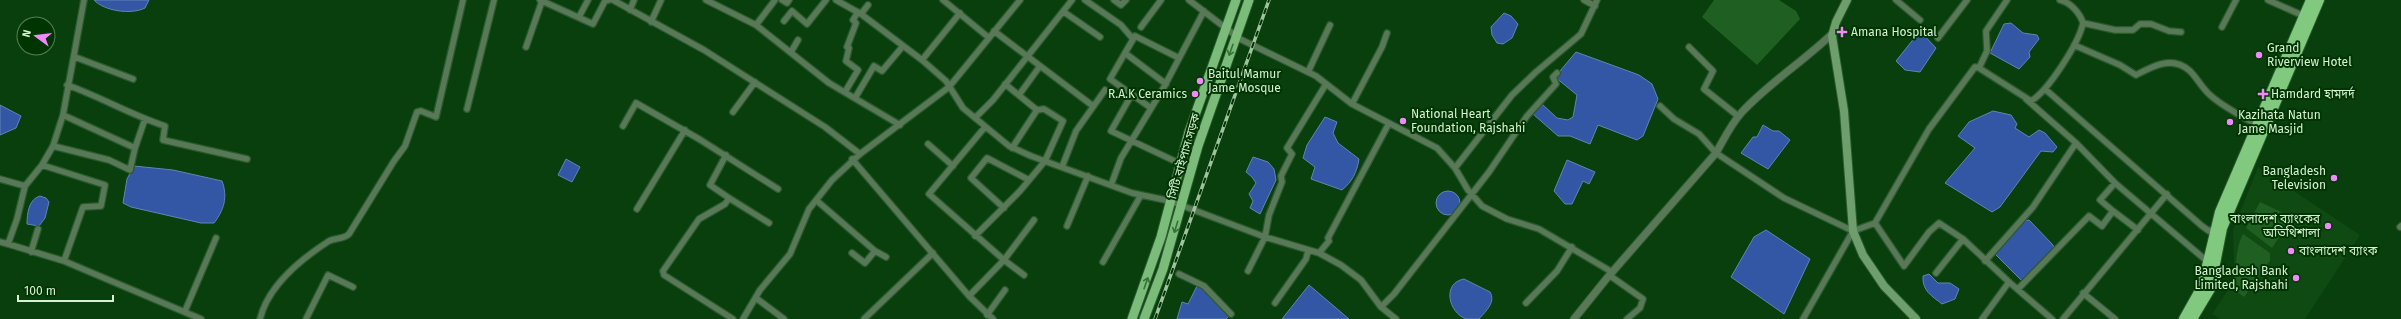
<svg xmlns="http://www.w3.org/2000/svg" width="2401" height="319" viewBox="0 0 2401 319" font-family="'Fira Sans','Noto Sans Bengali',sans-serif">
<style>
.built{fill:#0e4a12}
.green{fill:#205f22}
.water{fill:#3356a5;stroke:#6484b3}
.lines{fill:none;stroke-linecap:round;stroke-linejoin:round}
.minor-casing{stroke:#295b2c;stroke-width:8}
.tertiary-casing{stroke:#295b2c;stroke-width:9}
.secondary-casing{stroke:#295b2c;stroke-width:10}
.primary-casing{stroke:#295b2c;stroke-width:11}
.trunk-casing{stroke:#295b2c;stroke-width:12}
.minor{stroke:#597858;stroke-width:5.5}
.tertiary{stroke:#597858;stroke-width:7}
.secondary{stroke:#6d9e6b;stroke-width:8}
.primary{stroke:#7bbc7a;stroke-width:9}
.trunk{stroke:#82c980;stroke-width:10}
.rail-casing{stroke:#9fc29f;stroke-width:3.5}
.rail{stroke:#003401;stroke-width:2;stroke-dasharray:6;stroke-linecap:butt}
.oneway{stroke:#377137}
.poi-dot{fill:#ee8bf8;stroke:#003401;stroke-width:1.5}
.labels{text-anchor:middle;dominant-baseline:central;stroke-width:4;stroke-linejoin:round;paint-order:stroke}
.poi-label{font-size:12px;fill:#d6f1d4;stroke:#003401;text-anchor:start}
.street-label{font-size:12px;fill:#d6f1d4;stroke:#003401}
</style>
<rect width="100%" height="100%" fill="#083f0c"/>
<path class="built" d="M2258,167L2360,235L2305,319H2220L2212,314L2228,290L2234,267L2233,230Z"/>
<path class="green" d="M1714,0H1779L1796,11L1800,19L1757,65L1702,17Z
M2260,202L2292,217L2272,248L2246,228Z
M2243,234L2270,253V261L2244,297L2233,289C2237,271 2234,251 2243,234Z"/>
<path class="water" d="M94,0H149L145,8C131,15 104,11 94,0Z
M1504,13L1511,16L1518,24L1512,38L1503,44L1497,43L1492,35L1491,27Z
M2011,23L2023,33L2037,35L2039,39L2029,52L2030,57L2019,69L1990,53L2004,24Z
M1920,31L1936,48L1920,72L1905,70L1896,61Z
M1576,52L1639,75L1652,84L1658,99L1643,136L1637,140L1598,125L1590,144L1570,136H1558L1533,114L1542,104L1557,118L1568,120L1573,117L1577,95L1555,77Z
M0,105L21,116L16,128L0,135Z
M1993,111L2011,115L2017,124L2015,128L2029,137L2039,130L2045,133L2057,147L2053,152L2041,151L2000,207L1992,212L1945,183L1975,148L1958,136L1969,122Z
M1325,117L1337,122L1333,133L1338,143L1359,159C1357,172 1352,182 1342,190L1311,179L1315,167L1303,158L1307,145Z
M1763,125L1773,131H1779L1790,140L1768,169L1741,153L1753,137H1757Z
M1253,157L1268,162L1274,169L1276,180L1260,214L1250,208L1253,201L1249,194L1256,183L1252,177L1246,172Z
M566,159L580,167L572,182L558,175Z
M1567,160L1595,172L1589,184L1583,181L1572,204H1565L1554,191Z
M134,166L173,170L222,181C228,197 224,210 214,223H201L131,207L123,203L127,179Z
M1436 203a12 12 0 1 1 24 0a12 12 0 1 1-24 0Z
M40,196L46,198L49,202L45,218L39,226L27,224C27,213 29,199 40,196Z
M2029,220L2053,245L2054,249L2026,281H2022L1995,254L2025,221Z
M1766,230L1810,259L1784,314L1731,277L1754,237Z
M1929,274L1938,283H1950L1959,289L1955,299L1942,304C1932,296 1922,291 1923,276Z
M1464,279L1490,292C1496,302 1486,311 1479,319C1475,319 1470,319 1466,319C1448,312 1442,283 1464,279Z
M1198,284L1230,315L1226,319H1177L1182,302L1188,304Z
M1309,285L1349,319H1282Z"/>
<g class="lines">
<g class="minor-casing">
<path id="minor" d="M540,0L593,24L605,1L609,0
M613,0L704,50L825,127L860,154
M706,0L756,25L829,83L900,125
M782,0L787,3L789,0
M836,0L861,14L922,60L946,81L963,108L1009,146L1031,156L1132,193L1170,201L1265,237L1319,253L1341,265L1361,280L1381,307L1396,319
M943,0L988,37
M1085,0L1121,25L1133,39
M1114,0L1121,5L1126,0
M1189,0L1240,39L1316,76L1352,104L1437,148L1455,168L1468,190L1482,206L1507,219L1539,229L1612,272
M1584,0L1595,6
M1896,0L1920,20
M2268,0L2304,16
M630,10L634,0
M1064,12L1100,37
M861,14L868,5
M579,17L588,0
M784,21L792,11L807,24L826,0
M651,22L661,0
M2083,23L2115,30H2133L2140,24H2151L2169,31L2181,32
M756,25L775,0
M1141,27L1161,0
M2222,27L2236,0
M994,31L1093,106
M1938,38L1967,0
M2074,45L2120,65L2136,75C2153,66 2172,55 2190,71C2197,78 2202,88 2210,95C2223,107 2242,116 2257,125
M526,47L542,1
M1689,47L1713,71L1704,89L1738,116
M791,52L798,40
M1125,53L1110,79L1151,108
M75,57L133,79
M922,60L960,13
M1979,68L1987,51L1986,31L2007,0
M1308,72L1330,25
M1005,84L1037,110L1012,148
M1166,84L1125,53L1135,36L1179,58
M67,85C101,97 131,115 165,126L163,140L247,159
M2045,89L2202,226L2209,231L2214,229
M845,92L858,70L846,61L849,48L847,47L856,23L853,20L858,12
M1132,94L1111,131L1181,164
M1019,95L1040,66
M855,98L874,66L882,71L903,46
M2026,99L2076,143L2115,183L2208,262
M1352,104L1382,47L1387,33
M1660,106L1674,119L1699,134L1716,153L1784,198L1853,231
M467,109L494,0
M733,112L755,82
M63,115L135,148L145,119
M975,118L993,100L1072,0
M623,126L636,103L699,139L778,189
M928,144L953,166
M53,146L109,160L130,170L135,148
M726,155L710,185L729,198
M852,159L969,296L993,319
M42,165L105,185L101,206L83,207L64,261
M1062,167L1076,131L1105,90
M1455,168L1512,95L1536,72L1581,34L1597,0
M0,179L25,186L17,219L8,244L64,261L201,319
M1111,185L1121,158L1164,87L1204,11
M25,186L42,165L53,146L63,115L84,0
M816,200L875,251
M1004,208L971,178L987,158L1029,180
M637,209L685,130
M2113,211L2138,230
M1875,223L1929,129L1975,67L1979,68L2031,101C2048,91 2079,43 2083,23C2080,13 2070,2 2060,0
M1067,226L1088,176
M2400,227L2401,226
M975,236L1020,191L1045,161L1063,121L1044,109L1037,110
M0,242L8,244
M31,252L38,229
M852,253L865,263L875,251L886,257
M1319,253L1329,241L1328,238L1388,125
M1985,261L2033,207L2076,143
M1103,262L1141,195
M1248,271L1265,237L1269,215L1282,182L1281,176L1292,154L1287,148L1326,84
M1936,273L1963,239
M1179,274L1204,286L1231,314
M1024,275L1004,260L1034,220
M1609,275L1643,299L1640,308L1627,319
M2018,289L2089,216L2102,226L2113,211L2100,200L2115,183
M2083,293L2115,319
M969,296L1004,260L929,194L985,127
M756,298L784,319
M1275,303L1306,259L1308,251
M1526,303L1557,271L1572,247
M1381,307L1394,294L1489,172L1527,116L1556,84L1553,77L1557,73
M185,311L216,238
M987,315L1005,290
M260,319C268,286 301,259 329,241C336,237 343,240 349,234L394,161L405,146L417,112L421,111L436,117L463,0
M306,319L328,275L353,287
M733,319L664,275L663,271L699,219L725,204L729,198L769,223
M743,319L760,290L790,254L809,209L832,180L860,154L949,87L1020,0
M864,319L933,253
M1803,319L1853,231L1875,223L1904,266L1929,232L1939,223L1963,239L2009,282L2052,319
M1982,319L2009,282
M2063,319L2167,194"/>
</g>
<g class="tertiary-casing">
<path id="tertiary" d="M1574,319L1607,278L1716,153C1724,139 1731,124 1742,112C1769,83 1804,61 1833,33"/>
</g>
<g class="secondary-casing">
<path id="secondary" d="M1847,0L1836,22L1832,36L1844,111L1853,231L1863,255L1884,286L1916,319"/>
</g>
<g class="primary-casing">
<path id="primary" d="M1132,319L1161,237L1189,132L1236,0
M1144,319L1163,269L1198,146L1249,0"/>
</g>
<g class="trunk-casing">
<path id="trunk" d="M2184,319L2202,287L2220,212L2311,0
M2192,319L2210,289L2222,228L2319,0"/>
</g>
<use href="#minor" class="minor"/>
<use href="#tertiary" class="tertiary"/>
<use href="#secondary" class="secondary"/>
<use href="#primary" class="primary"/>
<use href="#trunk" class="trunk"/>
<g class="rail-casing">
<path id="rail" d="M1155,319L1269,0"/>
</g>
<use href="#rail" class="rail"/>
</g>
<defs><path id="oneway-shaft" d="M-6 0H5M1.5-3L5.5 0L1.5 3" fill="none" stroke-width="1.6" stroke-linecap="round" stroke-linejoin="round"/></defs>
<g class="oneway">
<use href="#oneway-shaft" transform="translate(1231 50) rotate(109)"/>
<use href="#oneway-shaft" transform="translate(1176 227) rotate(107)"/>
<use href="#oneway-shaft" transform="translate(1146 283) rotate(-71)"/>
</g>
<g class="poi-dot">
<path d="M1840 26h4v4h4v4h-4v4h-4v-4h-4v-4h4z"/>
<circle cx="2259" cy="55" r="4"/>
<circle cx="1200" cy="81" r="4"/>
<circle cx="1195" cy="94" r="4"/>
<path d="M2261 88h4v4h4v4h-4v4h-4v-4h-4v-4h4z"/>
<circle cx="1403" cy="121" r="4"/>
<circle cx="2230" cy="122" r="4"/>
<circle cx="2334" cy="178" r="4"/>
<circle cx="2328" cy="226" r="4"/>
<circle cx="2291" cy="251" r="4"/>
<circle cx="2296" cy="278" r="4"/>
</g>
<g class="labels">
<g class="poi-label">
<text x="1851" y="32">Amana Hospital</text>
<text x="2267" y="48">Grand<tspan x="2267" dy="14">Riverview Hotel</tspan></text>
<text x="1208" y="74">Baitul Mamur<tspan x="1208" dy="14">Jame Mosque</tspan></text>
<text x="1187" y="94" text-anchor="end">R.A.K Ceramics</text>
<text x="2271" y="94">Hamdard হামদর্দ</text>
<text x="1411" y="114">National Heart<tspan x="1411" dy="14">Foundation, Rajshahi</tspan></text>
<text x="2238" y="115">Kazihata Natun<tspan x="2238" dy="14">Jame Masjid</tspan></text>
<text x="2326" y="171" text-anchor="end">Bangladesh<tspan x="2326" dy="14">Television</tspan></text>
<text x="2320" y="219" text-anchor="end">বাংলাদেশ ব্যাংকের<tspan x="2320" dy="14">অতিথিশালা</tspan></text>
<text x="2299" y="251">বাংলাদেশ ব্যাংক</text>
<text x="2288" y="271" text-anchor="end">Bangladesh Bank<tspan x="2288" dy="14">Limited, Rajshahi</tspan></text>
</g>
<g class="street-label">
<text transform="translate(1184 156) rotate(-74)">সিটি বাইপাস সড়ক</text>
</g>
</g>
<g transform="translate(36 36) rotate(285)"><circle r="19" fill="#003401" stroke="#568055"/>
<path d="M0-3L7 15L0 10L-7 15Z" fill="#ee8bf8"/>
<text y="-6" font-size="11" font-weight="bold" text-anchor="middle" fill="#d6f1d4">N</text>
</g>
<path d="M18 295v6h95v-6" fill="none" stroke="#d6f1d4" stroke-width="2"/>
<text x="24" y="295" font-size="12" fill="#d6f1d4" stroke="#003401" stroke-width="3" paint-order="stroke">100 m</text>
</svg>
